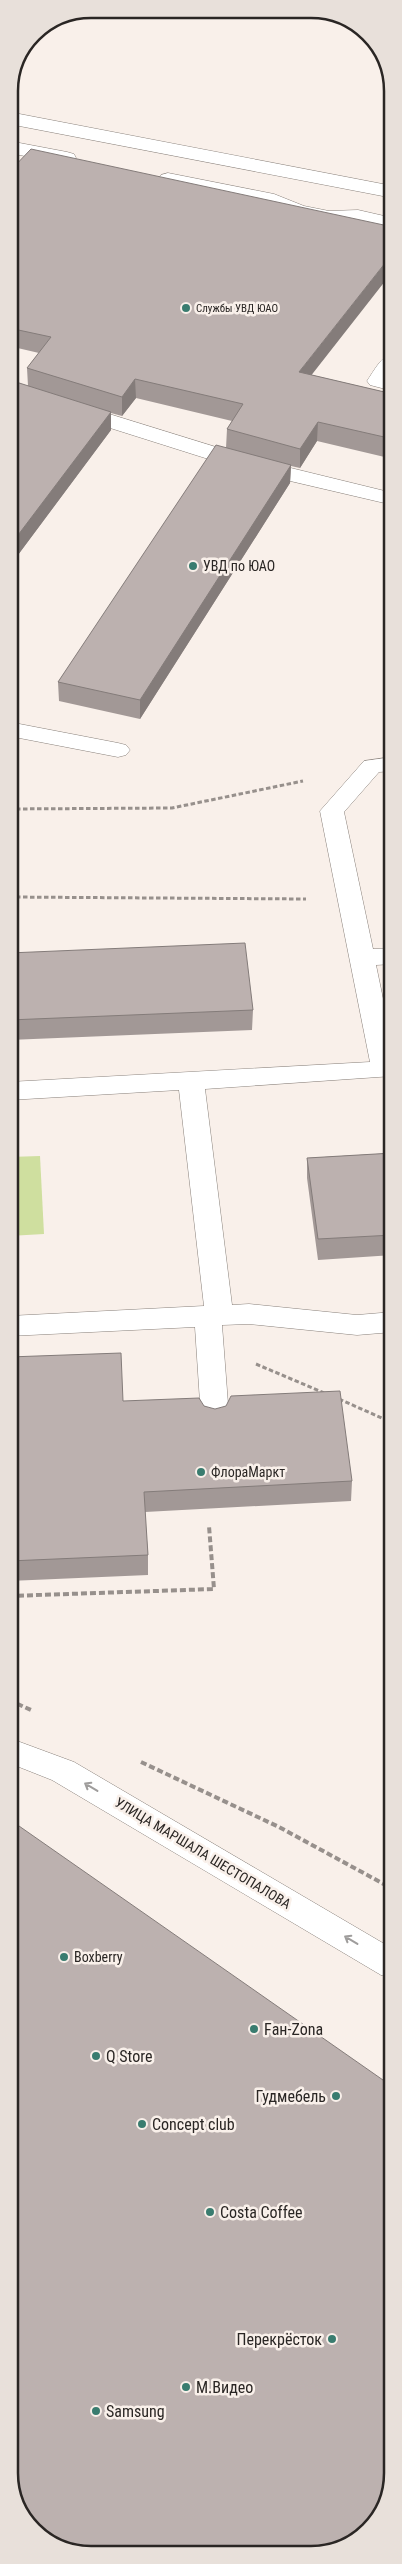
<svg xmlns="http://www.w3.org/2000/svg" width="402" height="2564" viewBox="0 0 402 2564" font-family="'Roboto Condensed',sans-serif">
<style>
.green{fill:#cfdf9f}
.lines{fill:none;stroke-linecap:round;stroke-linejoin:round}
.minor-casing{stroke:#89817b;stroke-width:1}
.path-far1{stroke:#97908c;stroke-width:3;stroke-dasharray:4.5 2.5;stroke-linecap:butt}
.path{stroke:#97908c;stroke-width:4;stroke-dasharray:6 3;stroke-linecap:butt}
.minor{fill:#fff;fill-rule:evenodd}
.wall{fill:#a29896}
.shaded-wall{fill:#847c7a}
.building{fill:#bcb1af;stroke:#847c7a}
.oneway{stroke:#9f9d9c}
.poi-dot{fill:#397c6f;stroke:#f9f0ea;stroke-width:2}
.labels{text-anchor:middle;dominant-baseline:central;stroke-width:5;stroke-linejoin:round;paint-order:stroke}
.far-poi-label{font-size:11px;fill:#2a2624;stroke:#f9f0ea;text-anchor:start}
.poi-label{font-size:14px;fill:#2a2624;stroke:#f9f0ea;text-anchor:start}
.street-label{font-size:14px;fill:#2a2624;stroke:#f9f0ea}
.near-poi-label{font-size:16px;fill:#2a2624;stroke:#f9f0ea;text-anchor:start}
.rim{fill:none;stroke:#2a2624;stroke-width:2.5}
</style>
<rect width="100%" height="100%" fill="#f9f0ea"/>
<path class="green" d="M40,1156L44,1234L9,1236V1157Z"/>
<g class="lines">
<g class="minor-casing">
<path id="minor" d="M9,112L393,186V198L9,124Z
M9,141L67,152L74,154L76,158L74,162L67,164L9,153Z
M168,173L274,194L304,206L329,211L358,210L393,218V230L358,222L329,223L299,217L269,205L161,183L158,179L161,175Z
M393,353V373L390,378L393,379V391L370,385L367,381C374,371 381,356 393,353Z
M9,383L258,460L393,493V505L243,470L9,396Z
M9,722L118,743L126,745L130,750L126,755L118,757L9,736Z
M393,757V771L379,772L344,812L373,949L393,948V964L376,965L393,1047V1076L205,1089L232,1305L249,1304L357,1315L393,1312V1332L357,1335L249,1324L222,1325L229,1417L225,1424L215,1427L205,1424L201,1417L195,1327L9,1336V1316L204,1306L179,1090L9,1100V1082L370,1062L320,811L364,761Z
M9,1738L74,1762L393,1949V1979L381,1975L52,1780L9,1763Z"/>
</g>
<path class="path-far1" d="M9,809L172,808L303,781
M9,897L306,899
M256,1364L324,1393
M339,1399L393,1423"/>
<path class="path" d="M9,1596L214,1589L209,1526
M9,1700L31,1710
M141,1762L279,1827L393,1889"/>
<use href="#minor" class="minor"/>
</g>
<path class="wall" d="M9,172L312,375L393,394V459L317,441L300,468L291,466L290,483L140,719L59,701L58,682L226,448L227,429L232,421L136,398L122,416L111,413V430L9,567V391L28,386L27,368L39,353L9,346Z
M9,953L253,1010L252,1030L9,1040Z
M393,1153V1255L318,1260L307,1178V1158Z
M9,1357L123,1401L204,1406L352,1481L351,1501L145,1512L148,1555V1575L9,1581Z
M9,2479L70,2553L29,2527Z"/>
<path class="shaded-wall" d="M393,253V271L299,391V372Z
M135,379L136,398L122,416V397Z
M111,412V430L9,567V547Z
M318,422L317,441L300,468V449Z
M291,465L290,483L140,719V700Z"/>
<path class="building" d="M31,149L393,227V253L299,372L393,394V439L318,422L300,449L227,429L243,404L135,379L122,397L27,368L51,337L9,328V172Z
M16,382L111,412L9,547V391Z
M216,445L291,465L140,700L58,682Z
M245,943L253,1010L9,1020V953Z
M393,1153V1235L318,1239L307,1158Z
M121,1353L123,1401L199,1398L204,1406L215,1409L226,1406L231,1396L340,1391L352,1481L144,1492L148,1555L9,1561V1357Z
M9,1822L19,1826L393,2087V2473L373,2527L317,2555L70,2553L58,2545L27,2522L9,2479Z"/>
<defs><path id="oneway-shaft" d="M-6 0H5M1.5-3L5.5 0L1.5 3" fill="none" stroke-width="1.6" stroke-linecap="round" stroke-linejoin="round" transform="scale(1.25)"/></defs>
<g class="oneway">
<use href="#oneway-shaft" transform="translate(91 1787) rotate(-149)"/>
<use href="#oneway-shaft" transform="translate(351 1940) rotate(-149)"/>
</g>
<g class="poi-dot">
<circle cx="186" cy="308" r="5"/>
<circle cx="193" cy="566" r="5"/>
<circle cx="201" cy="1472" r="5"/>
<circle cx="64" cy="1957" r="5"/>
<circle cx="254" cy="2029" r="5"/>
<circle cx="96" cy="2056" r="5"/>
<circle cx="336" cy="2096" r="5"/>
<circle cx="142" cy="2124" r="5"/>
<circle cx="210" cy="2212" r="5"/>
<circle cx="332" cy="2339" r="5"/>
<circle cx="186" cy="2387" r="5"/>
<circle cx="96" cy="2411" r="5"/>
</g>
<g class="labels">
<g class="far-poi-label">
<text x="196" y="308">Службы УВД ЮАО</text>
</g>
<g class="poi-label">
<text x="203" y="566">УВД по ЮАО</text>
<text x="211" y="1472">ФлораМаркт</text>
<text x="74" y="1957">Boxberry</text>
</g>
<g class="street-label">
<text transform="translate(203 1853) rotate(31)">УЛИЦА МАРШАЛА ШЕСТОПАЛОВА</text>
</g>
<g class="near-poi-label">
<text x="264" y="2029">Fан-Zonа</text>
<text x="106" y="2056">Q Store</text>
<text x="326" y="2096" text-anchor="end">Гудмебель</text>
<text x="152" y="2124">Concept club</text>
<text x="220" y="2212">Costa Coffee</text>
<text x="322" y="2339" text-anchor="end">Перекрёсток</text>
<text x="196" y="2387">М.Видео</text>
<text x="106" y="2411">Samsung</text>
</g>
</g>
<path d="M0 0H402V2564H0ZM91 18H311A73 73 0 0 1 384 91V2473A73 73 0 0 1 311 2546H91A73 73 0 0 1 18 2473V91A73 73 0 0 1 91 18Z" fill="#e8e0da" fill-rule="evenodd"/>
<path class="rim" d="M91 18H311A73 73 0 0 1 384 91V2473A73 73 0 0 1 311 2546H91A73 73 0 0 1 18 2473V91A73 73 0 0 1 91 18Z"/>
</svg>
